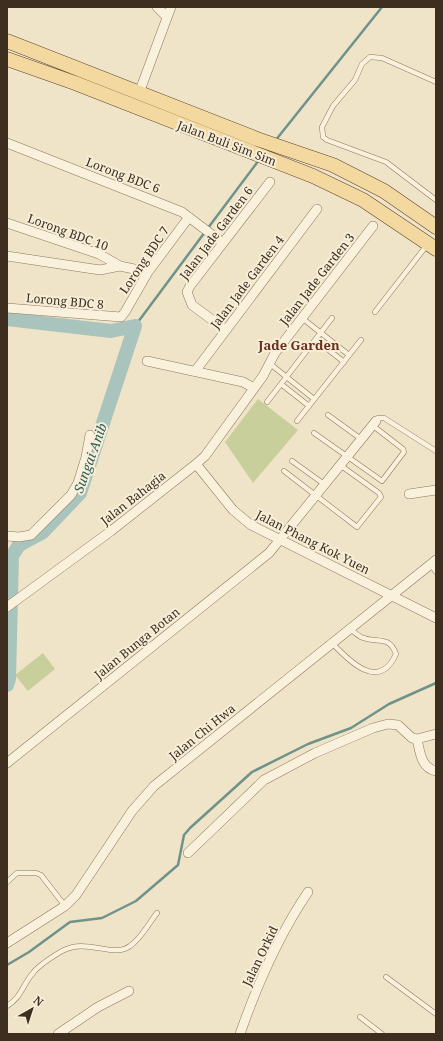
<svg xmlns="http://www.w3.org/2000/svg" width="443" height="1041" viewBox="0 0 443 1041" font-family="'Noto Serif',serif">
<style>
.green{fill:#c9cf9b}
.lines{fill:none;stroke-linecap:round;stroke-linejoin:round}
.stream{stroke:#6f938a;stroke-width:2.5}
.river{stroke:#a9c4bc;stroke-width:14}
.service-casing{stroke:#8d765c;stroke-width:5.5}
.minor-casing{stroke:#8d765c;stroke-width:10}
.primary-casing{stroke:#5b4430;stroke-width:15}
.service{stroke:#faf1dc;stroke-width:4.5}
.minor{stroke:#faf1dc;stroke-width:9}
.primary{stroke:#f3d9a0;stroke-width:14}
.labels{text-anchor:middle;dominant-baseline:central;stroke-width:4;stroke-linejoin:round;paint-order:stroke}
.street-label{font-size:12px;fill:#3d2e20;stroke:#f7eed8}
.neighbourhood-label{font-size:13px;font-weight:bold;fill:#6b2e1e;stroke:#f7eed8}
.water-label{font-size:13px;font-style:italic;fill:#2f5d5a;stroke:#f7eed8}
</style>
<rect width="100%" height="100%" fill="#f0e4c8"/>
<path class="green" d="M258,399L298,430L253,483L225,442Z
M43,653L55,669L28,691L15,675Z"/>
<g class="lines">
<path class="stream" d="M275,141L382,7
M208,228L259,160
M135,326L205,232
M7,965L29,952L70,922L102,918L136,901L178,865L184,835L190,828L252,772L308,744L351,728L389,704L436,683"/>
<path class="river" d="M7,319L111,331L135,326
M7,685L9,679L12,556L19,545L43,532L80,493L135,326"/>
<g class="service-casing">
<path id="service" d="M436,82L382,58L370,57L362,64L355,80L333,106L322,127L323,137L327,140L386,162L436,200
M375,312L427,245
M302,318L349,355
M316,340L344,362
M269,363L314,399
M281,384L309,406
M267,402L332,318
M328,415L361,439
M297,421L361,340
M376,421L378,418H384L436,451
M314,433L382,481L404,452L403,449L372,425
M292,461L324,484
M284,471L357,527L381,497L379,493L340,465
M431,564L436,572
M332,643C349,661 379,692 396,654C389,634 376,644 361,637C357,635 353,631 350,629
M7,882L17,873H36L41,875L65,906
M386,977L436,1014
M7,1006C21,998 23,984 33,973C40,964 52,957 62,951C87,937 113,959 130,946C141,939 149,923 157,913
M360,1017L382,1034"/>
</g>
<g class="minor-casing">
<path id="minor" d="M157,7L167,17
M139,93L171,7
M7,143L182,212L223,243
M7,223L99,254L120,266L148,272
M7,256L100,270L120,266
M7,308L121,317L125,312L148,272L189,217
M226,330L192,305L187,292L190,286L270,182
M147,361L243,382L254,388
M196,370L317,209
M196,464L233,510L251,525L436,618
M409,494L436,490
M7,536L19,537L31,535L71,495L78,483L86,457L90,435
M7,607L111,531L196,464L205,456L263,376L275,353L373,226
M417,739C420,752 421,768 436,771
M417,739L436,734
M7,763L269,553L376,421
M188,853L264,780L315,753L373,728L388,724L398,725L412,738L417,739
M7,943L65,906L76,895L132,811L154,786L436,560
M58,1034L98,1007L129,991
M240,1034C257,985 279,935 308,892"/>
</g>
<g class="primary-casing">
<path id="primary" d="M7,41L257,139L333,165L384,191L436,227
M7,59L75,83L313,176L363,200L436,249"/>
</g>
<use href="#service" class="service"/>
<use href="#minor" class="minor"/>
<use href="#primary" class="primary"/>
</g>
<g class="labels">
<g class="street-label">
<text transform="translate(227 143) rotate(21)">Jalan Buli Sim Sim</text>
<text transform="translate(123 175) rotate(21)">Lorong BDC 6</text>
<text transform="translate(68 232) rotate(20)">Lorong BDC 10</text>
<text transform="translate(216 233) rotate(-53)">Jalan Jade Garden 6</text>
<text transform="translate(144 260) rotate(-56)">Lorong BDC 7</text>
<text transform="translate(317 279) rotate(-52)">Jalan Jade Garden 3</text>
<text transform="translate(247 282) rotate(-53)">Jalan Jade Garden 4</text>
<text transform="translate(65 301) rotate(5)">Lorong BDC 8</text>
<text transform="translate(133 498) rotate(-38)">Jalan Bahagia</text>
<text transform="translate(313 542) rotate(27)">Jalan Phang Kok Yuen</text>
<text transform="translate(137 643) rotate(-39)">Jalan Bunga Botan</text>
<text transform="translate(202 732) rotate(-39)">Jalan Chi Hwa</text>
<text transform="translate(260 956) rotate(-64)">Jalan Orkid</text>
</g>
<g class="neighbourhood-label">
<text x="299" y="345">Jade Garden</text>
</g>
<g class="water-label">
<text transform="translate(90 458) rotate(-70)">Sungai Anib</text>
</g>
</g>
<rect width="443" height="1041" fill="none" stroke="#3d2e20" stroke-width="16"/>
<g transform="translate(32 1009) rotate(39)" stroke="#f7eed8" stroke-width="3" paint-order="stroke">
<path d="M0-3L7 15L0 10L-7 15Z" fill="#3d2e20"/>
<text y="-6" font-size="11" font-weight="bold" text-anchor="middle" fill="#3d2e20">N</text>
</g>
</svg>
